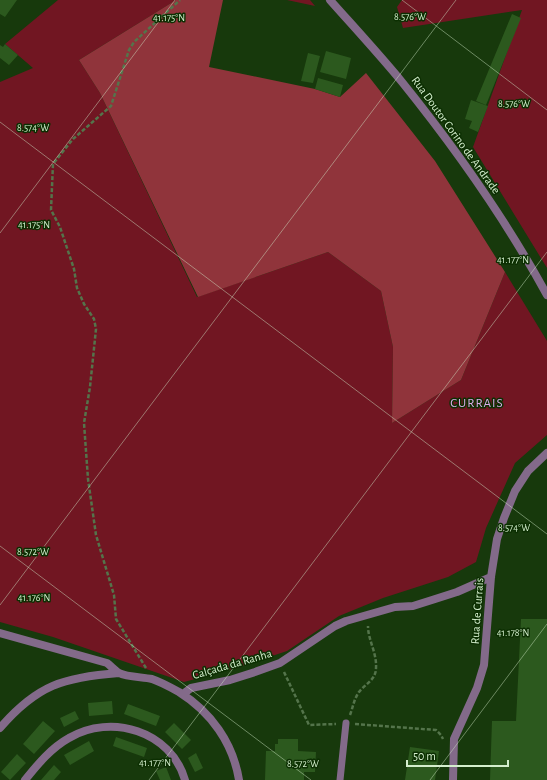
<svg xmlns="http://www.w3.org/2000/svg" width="547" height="780" viewBox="0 0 547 780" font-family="'Alegreya Sans',sans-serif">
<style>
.green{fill:#711622}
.forest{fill:#90343b}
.building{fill:#2c591e}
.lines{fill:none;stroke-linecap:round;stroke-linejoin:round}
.path{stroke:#54744b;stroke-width:2.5;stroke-dasharray:4 2;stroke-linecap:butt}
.service{stroke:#836a8a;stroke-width:7}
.minor{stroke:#836a8a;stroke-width:8}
.tertiary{stroke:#836a8a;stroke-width:8}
.ticks{fill:none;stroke:#d4eecd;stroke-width:1;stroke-opacity:0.45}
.labels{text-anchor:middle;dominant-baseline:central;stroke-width:3;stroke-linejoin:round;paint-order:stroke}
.street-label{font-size:12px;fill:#d4eecd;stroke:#0c2f02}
.neighbourhood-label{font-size:13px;letter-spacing:1px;fill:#dcabe9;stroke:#0c2f02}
.ticks-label{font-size:10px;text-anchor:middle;fill:#d4eecd;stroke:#0c2f02;stroke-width:3;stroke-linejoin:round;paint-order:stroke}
</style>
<rect width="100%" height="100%" fill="#17390c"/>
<path class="green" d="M58,0H176L79,60L100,93L197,297L328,252L381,291L393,347L392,423L461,380L505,272L547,341V435L515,463L486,528L476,562L448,577L383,598L339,616L287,651L236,668L184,682L53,637L0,622V82L33,68L5,44Z
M287,0H310L315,6Z
M402,0H547V268L473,147L522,10L403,28L397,7Z"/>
<path class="forest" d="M176,0H223L209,67L315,89L340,97L366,73L435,161L505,272L461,380L392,423L393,347L381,291L328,252L198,297L100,93L79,60Z"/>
<path class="building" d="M0,0H17L5,17L0,14Z
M512,14L521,18L486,105L476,101Z
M5,44L18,55L9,65L0,58V45L3,47Z
M326,51L351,58L346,79L320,72Z
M308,53L320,56L313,83L301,81Z
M318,78L343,85L340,97L315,89Z
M471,100L488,106L478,132L469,128L472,121L465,119Z
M521,619H547V780H490L492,721H516Z
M112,701L113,714L89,716L88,703Z
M128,704L160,716L156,726L124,714Z
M75,711L79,719L64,727L60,718Z
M43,721L55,731L34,754L23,744Z
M174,723L191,740L182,749L165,732Z
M116,737L147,748L144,757L113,746Z
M278,739H298V751L316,752L315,772H304V780H265L266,751H275V744H278Z
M89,741L94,751L70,765L64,755Z
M410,747L439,751L435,780H405Z
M196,753L203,768L195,772L188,758Z
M17,754L26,763L10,780L1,772Z
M54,765L61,772L54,780H41Z
M166,767L171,780H160L156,771Z"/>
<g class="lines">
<path class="path" d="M146,668L116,619L114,595L96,535L88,479L84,423L90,387L96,329L94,319L84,304L77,288L74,269L60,227L51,210L53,164L73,139L111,106L129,50L134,42L180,0
M284,672L309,725L336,724
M350,715C353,707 354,699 359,692C365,684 376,680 376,668C377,653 368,640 368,626
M355,724L436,730L441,735L443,739"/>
<path class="service" d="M340,780L346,723"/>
<path class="minor" d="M0,633L107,663C111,666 115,671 119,673C127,677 142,677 152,679C161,682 170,687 179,692C211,712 233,743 239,780
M183,694L191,688L230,680L255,672L280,663L335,626L346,621L395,607L413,606L432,600L457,592L491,577
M0,728C37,685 64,677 119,673
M25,780C38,764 51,748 69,738C111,713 171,731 185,780
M453,780L454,739L477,688L484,665L491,577L497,539L504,518L515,491L528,471L547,453"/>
<path class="tertiary" d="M330,0C354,27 379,54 402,82C456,149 506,220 547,295"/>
</g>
<path class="ticks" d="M402,0L547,110M0,122L547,534M0,233L175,0M0,546L311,780M0,605L456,0M149,780L547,252M430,780L547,624"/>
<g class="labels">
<g class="street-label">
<text transform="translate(456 135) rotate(54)">Rua Doutor Corino de Andrade</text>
<text transform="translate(477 611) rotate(-86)">Rua de Currais</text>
<text transform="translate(232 664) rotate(-16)">Calçada da Ranha</text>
</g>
<g class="neighbourhood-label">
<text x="477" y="403">CURRAIS</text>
</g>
</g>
<g class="ticks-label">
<text x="410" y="20">8.576°W</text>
<text x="169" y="21">41.175°N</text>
<text x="514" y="107">8.576°W</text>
<text x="33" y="131">8.574°W</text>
<text x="34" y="228">41.175°N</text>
<text x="513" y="263">41.177°N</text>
<text x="514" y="531">8.574°W</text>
<text x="33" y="555">8.572°W</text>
<text x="34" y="601">41.176°N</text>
<text x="513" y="636">41.178°N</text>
<text x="155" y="766">41.177°N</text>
<text x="303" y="767">8.572°W</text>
</g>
<path d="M407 760v6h101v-6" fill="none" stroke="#d4eecd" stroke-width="2"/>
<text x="413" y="760" font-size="12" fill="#d4eecd" stroke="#0c2f02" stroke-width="3" paint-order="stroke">50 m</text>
</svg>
